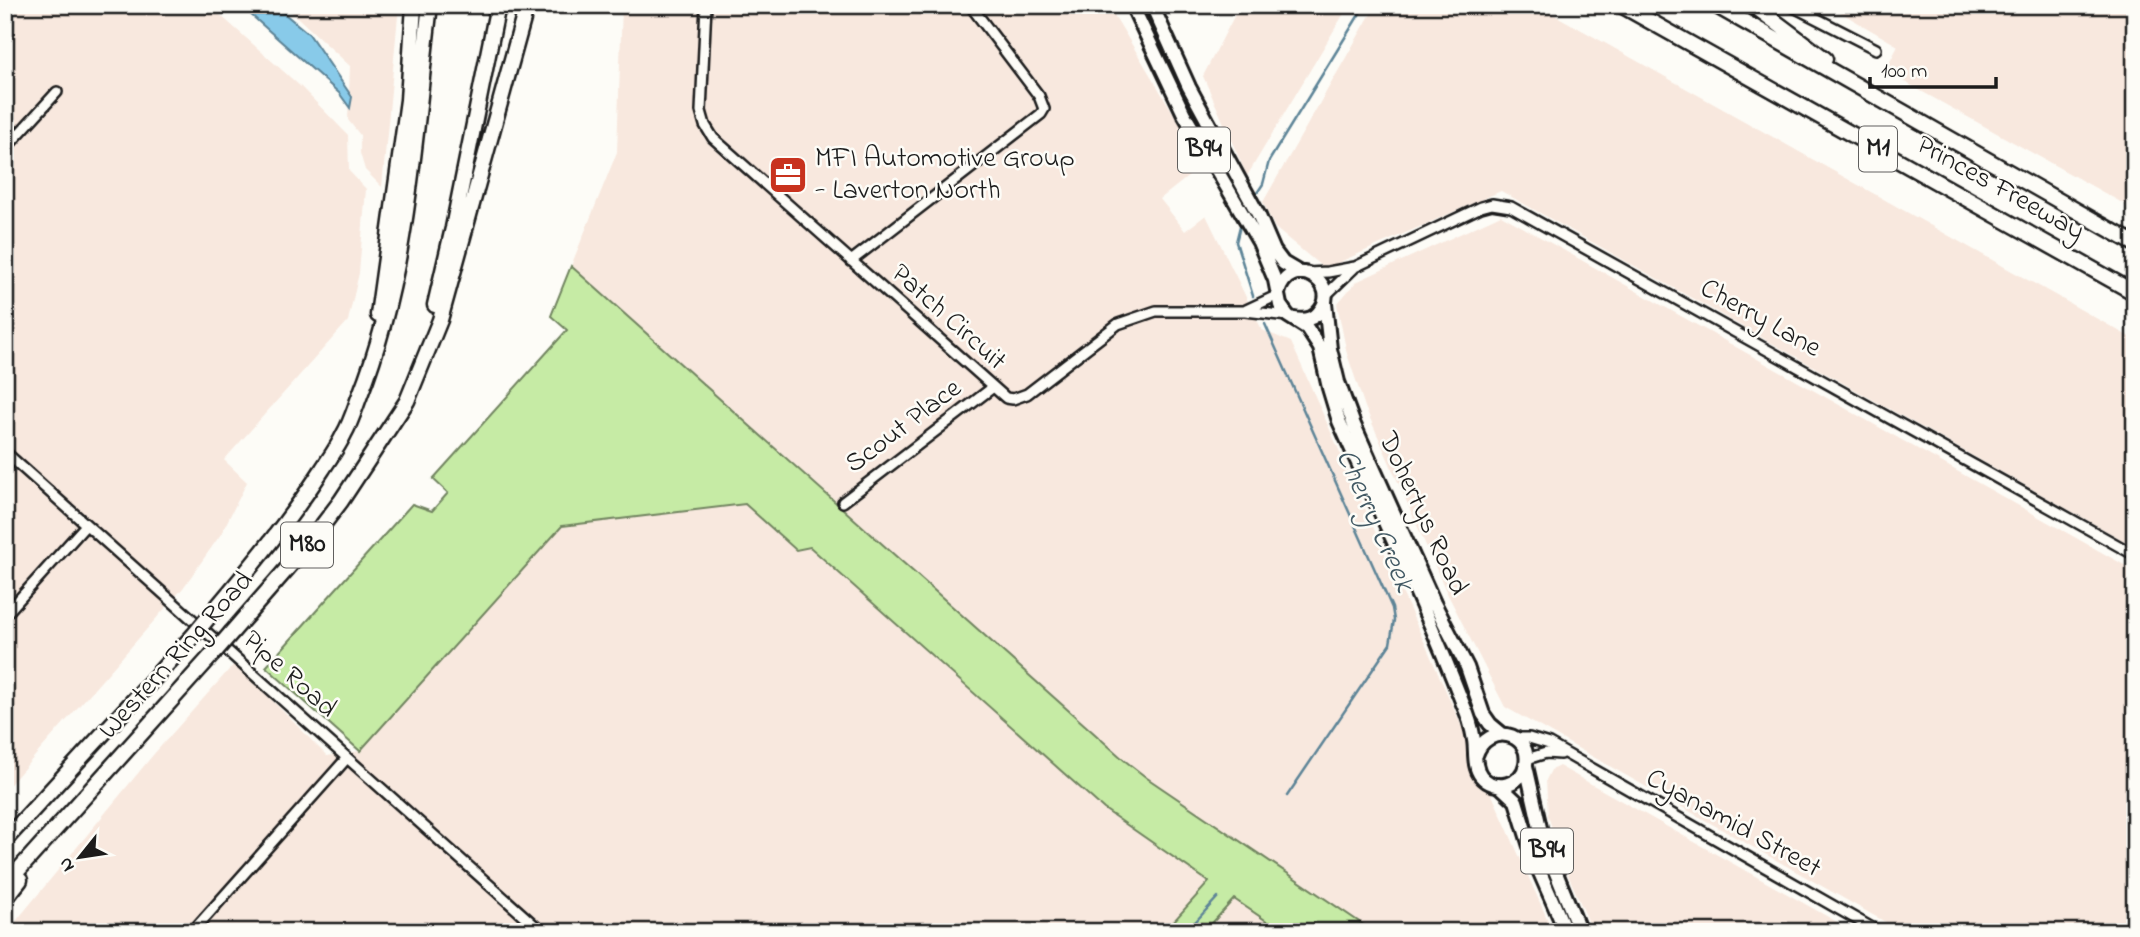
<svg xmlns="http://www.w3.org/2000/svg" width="2140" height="937" viewBox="0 0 2140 937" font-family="'Indie Flower',sans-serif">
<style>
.built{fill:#f8e8de}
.green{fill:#c6eba5;stroke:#718460;stroke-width:2}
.water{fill:#88cae9;stroke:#5d8497;stroke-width:2}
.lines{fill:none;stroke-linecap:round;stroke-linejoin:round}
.stream{stroke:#5d8497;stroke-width:2.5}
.minor-casing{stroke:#1c1c1c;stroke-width:14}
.major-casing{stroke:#1c1c1c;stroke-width:18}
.highway-casing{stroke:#1c1c1c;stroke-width:19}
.minor{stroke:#fdfcf7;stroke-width:9}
.major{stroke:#fdfcf7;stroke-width:12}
.highway{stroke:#fdfcf7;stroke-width:14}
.highway-bridge-casing{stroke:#1c1c1c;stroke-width:19;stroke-linecap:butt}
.highway-bridge{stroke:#fdfcf7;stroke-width:14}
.labels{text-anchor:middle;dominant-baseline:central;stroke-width:5;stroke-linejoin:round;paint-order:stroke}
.shield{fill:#fdfcf7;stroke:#605f5e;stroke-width:2}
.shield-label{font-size:26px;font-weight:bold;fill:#1c1c1c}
.poi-label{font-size:28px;fill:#1c1c1c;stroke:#fdfcf7;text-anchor:start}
.street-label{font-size:28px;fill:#1c1c1c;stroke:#fdfcf7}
.water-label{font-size:30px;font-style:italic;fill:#425964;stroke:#fdfcf7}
</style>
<rect width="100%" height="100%" fill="#fdfcf7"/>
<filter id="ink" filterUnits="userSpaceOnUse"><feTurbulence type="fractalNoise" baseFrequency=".0143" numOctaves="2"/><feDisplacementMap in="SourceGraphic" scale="14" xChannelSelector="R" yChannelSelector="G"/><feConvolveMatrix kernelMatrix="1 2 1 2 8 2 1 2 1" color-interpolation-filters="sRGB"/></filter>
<g filter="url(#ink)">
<path class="built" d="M5,5H209L301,87L348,135L349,171L366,189L359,273L348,321L224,460L247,482L221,534L183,588L5,790Z
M284,5H399L382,187L365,170L360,153V135L348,120L350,66Z
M622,5H1108L1204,164L1160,199L1185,231L1206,215L1262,330L1291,342L1553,932H1374L1147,778L1124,760L571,266L617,152Z
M1240,5H1349L1247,176L1203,76Z
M1376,5H1537L2135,340V547L1501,191L1333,265L1321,266L1275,228L1263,202Z
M1828,5H2135V210L1885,71L1898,46Z
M1501,215L2135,571V932H1903L1505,707L1446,591L1365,407L1347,354L1337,304L1356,282Z
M745,504L796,550L810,547L1114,817L1283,932H7L153,755L235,663L327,756L360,751L562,526Z
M1559,766L1855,932H1593L1565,868L1548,816L1546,780L1551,770Z"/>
<path class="green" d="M571,266L1124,760L1147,778L1374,932H1283L1234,899L1204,932H1164L1209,882L1104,809L810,547L796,550L745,504L562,526L360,751L266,667L412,504L432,511L448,493L433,479L567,330L551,316Z"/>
<path class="water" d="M240,5H274L309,34L352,97L350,108L339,93Z"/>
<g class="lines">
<path class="stream" d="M1257,193L1263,184L1269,161L1365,5
M1240,226L1236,242L1253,296
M1265,324L1392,608L1394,620L1390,644L1287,796
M1186,932L1218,897"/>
<g class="minor-casing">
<path id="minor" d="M706,5L701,111L705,125L713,138L1006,398L1013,399L1027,394L1118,324L1156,311H1245L1288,316
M1790,5L1876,49
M5,149L57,92
M851,261L1041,114L1044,109L1039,96L970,5
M1308,273L1328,272L1355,267L1481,207L1492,204L1511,207L2135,555
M1326,295L1354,268
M1246,310L1278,295
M5,452L542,932
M843,502L992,388
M5,615L86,525
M1515,738H1529L1549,744L1879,932
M1527,759L1546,753L1560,754
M192,932L347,758"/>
</g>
<g class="major-casing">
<path id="major" d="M1132,5L1184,114L1259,242L1275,280L1280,305L1288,316L1307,328L1320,348L1329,388L1339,421C1381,515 1426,608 1463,704C1468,715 1472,728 1474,740C1476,751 1473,766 1481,776C1495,793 1522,785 1526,764C1532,732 1487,722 1476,755
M1152,5L1189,87L1259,216L1274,251L1283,263L1300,273
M1278,293C1290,251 1344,283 1319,312C1313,320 1304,321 1294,319
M1325,303L1330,349L1338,382L1354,425L1434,603L1467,667L1483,714L1490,724L1502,734
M1526,766L1543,841L1580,932
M1499,785L1516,801L1534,859L1566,932"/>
</g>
<g class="highway-casing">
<path id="highway" d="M1621,5L2135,293
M1715,5L2135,244
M1753,5L1825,59
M435,305L453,228L498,5
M378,315L408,100L414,5
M212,613C251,567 289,521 322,470C329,459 338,447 344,434C351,422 355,408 360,395C409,271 414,136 430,5
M232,632L306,547L341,501L407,401L440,320L527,5
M5,840L193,636
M5,885L212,655
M5,899L20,880"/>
</g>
<use href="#minor" class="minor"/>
<use href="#major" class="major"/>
<use href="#highway" class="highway"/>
<g class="highway-bridge-casing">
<path id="highway-bridge" d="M193,636L212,613
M212,655L232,632"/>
</g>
<use href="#highway-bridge" class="highway-bridge"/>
</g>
</g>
<defs>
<g id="office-square" transform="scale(2.0125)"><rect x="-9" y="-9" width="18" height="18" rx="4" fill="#c8321e" stroke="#fdfcf7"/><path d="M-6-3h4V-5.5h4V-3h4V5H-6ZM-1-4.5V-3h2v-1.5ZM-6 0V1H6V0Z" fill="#fff"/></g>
</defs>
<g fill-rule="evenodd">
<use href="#office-square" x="788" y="175"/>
</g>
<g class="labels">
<g class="shield">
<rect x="1859" y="126.5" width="38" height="45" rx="5"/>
<rect x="1178" y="127.5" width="52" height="45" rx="5"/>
<rect x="281" y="522.5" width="52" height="45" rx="5"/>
<rect x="1521" y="828.5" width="52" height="45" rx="5"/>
</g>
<g class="shield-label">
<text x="1878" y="149">M1</text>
<text x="1204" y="150">B94</text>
<text x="307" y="545">M80</text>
<text x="1547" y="851">B94</text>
</g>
<g class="poi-label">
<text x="815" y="159">MFI Automotive Group<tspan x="815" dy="32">- Laverton North</tspan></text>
</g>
<g class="street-label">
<text transform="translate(2000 189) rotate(29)">Princes Freeway</text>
<text transform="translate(948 318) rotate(42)">Patch Circuit</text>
<text transform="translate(1760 319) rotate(29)">Cherry Lane</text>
<text transform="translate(904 427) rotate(-37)">Scout Place</text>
<text transform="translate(1422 514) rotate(65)">Dohertys Road</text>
<text transform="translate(177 656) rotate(-48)">Western Ring Road</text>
<text transform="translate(289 675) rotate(42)">Pipe Road</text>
<text transform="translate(1733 824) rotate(29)">Cyanamid Street</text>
</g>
<g class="water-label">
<text transform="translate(1374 521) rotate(66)">Cherry Creek</text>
</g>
</g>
<rect width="2140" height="937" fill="none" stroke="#fdfcf7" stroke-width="28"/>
<rect x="14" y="14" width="2112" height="909" fill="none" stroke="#1c1c1c" stroke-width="2.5" filter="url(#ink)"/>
<g transform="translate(80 857) rotate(240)" stroke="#fdfcf7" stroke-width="5" paint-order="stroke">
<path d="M0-5L12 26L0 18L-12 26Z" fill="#1c1c1c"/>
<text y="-10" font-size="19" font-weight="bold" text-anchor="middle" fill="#1c1c1c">N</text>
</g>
<path d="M1870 77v10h126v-10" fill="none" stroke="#1c1c1c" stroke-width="3.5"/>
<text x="1881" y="77" font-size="21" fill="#1c1c1c" stroke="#fdfcf7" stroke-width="5" paint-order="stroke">100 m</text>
</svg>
